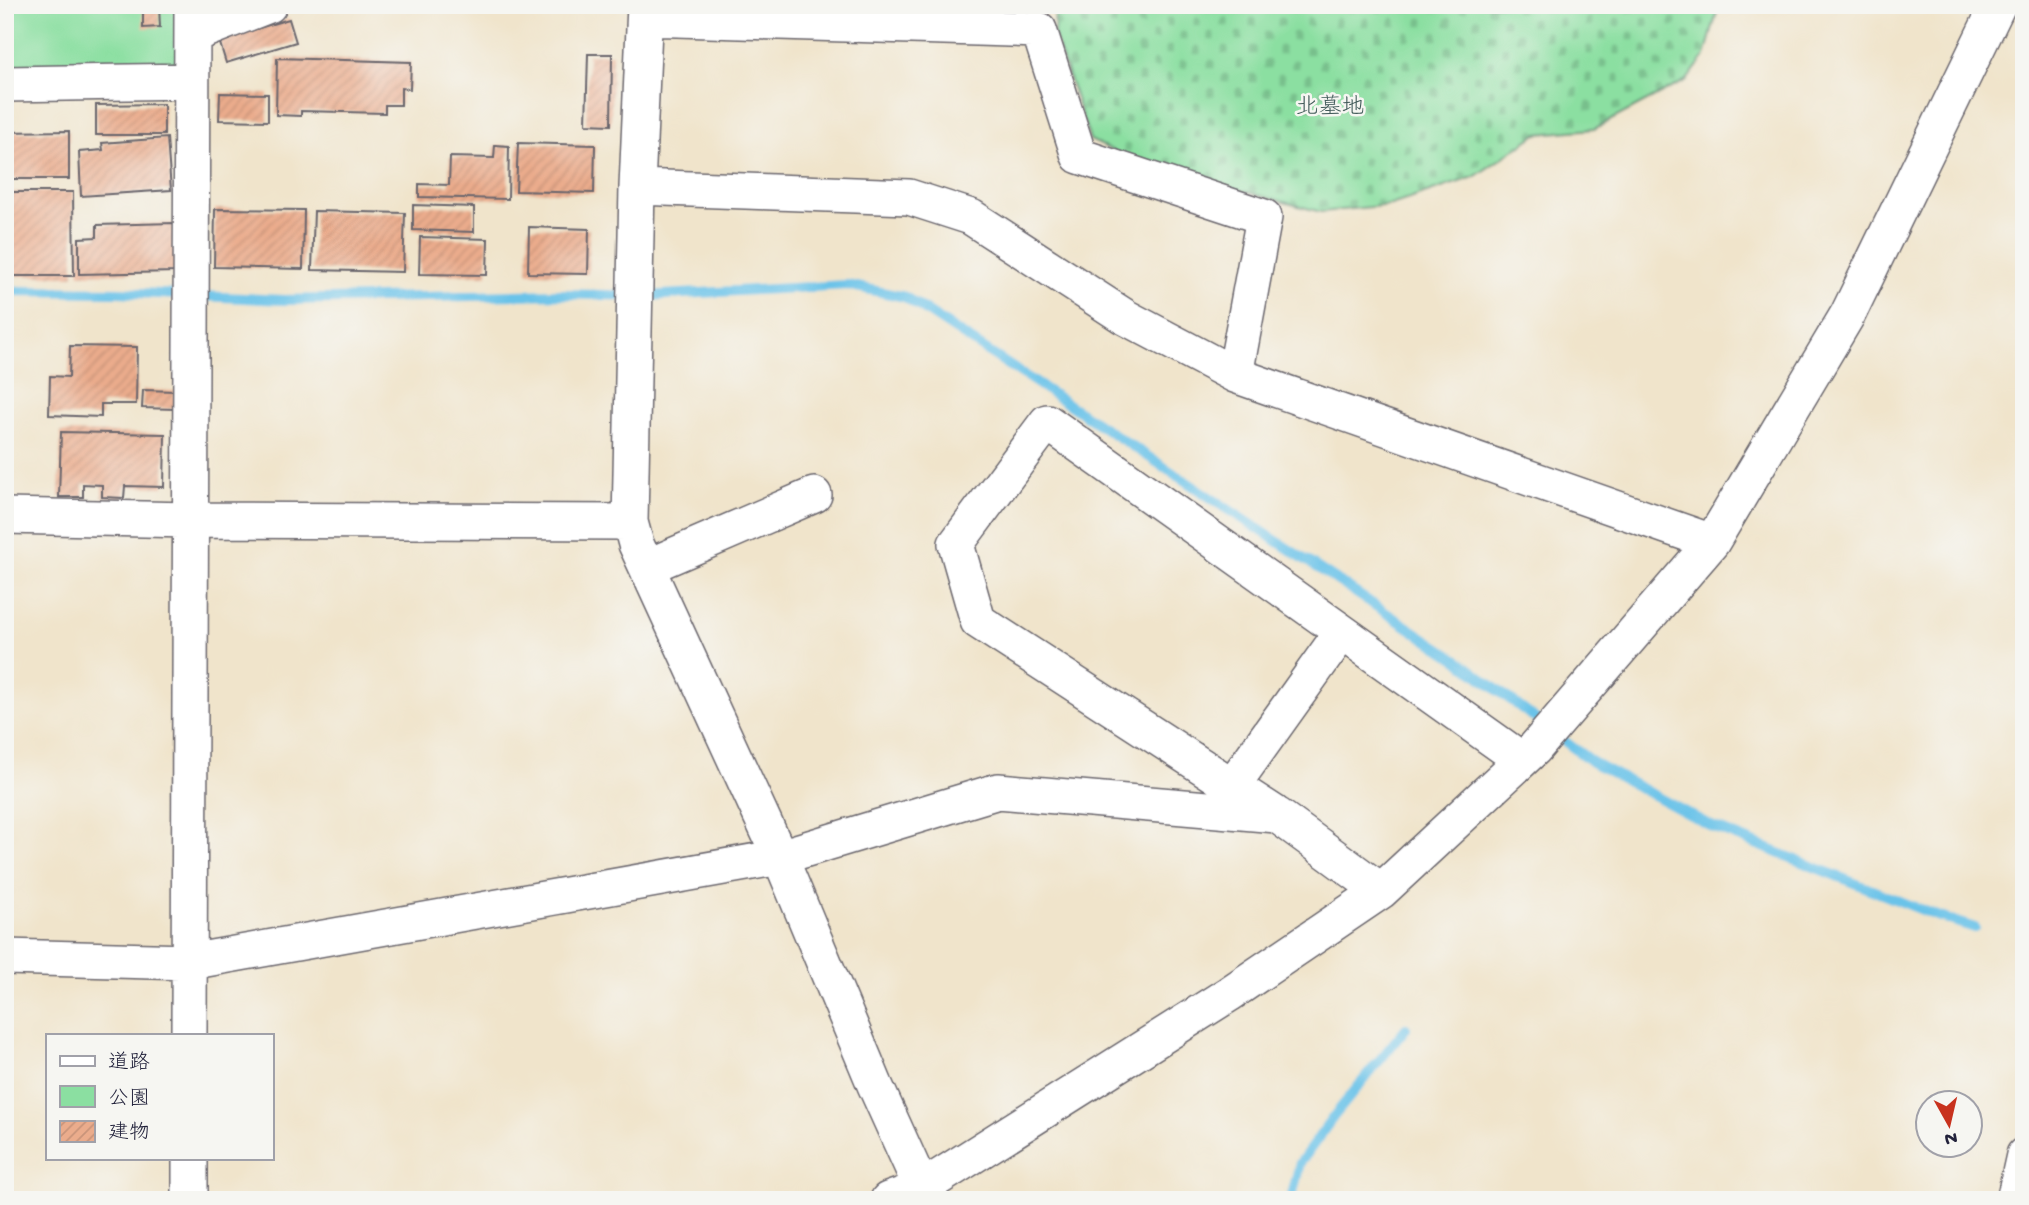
<svg xmlns="http://www.w3.org/2000/svg" width="2029" height="1205" viewBox="0 0 2029 1205" font-family="'Gochi Hand','Klee One',sans-serif">
<style>
.green{fill:#8bdfa1;stroke:#56806e;stroke-width:2}
.cemetery{fill:url(#cemetery-stones);stroke:#56806e;stroke-width:2}
.lines{fill:none;stroke-linecap:round;stroke-linejoin:round}
.stream{stroke:#6bc3e9;stroke-width:10}
.building{fill:url(#building-hatch)}
.minor-casing{stroke:#6a666d;stroke-width:38}
.minor{stroke:#fff;stroke-width:35}
.labels{text-anchor:middle;dominant-baseline:central;stroke-width:5;stroke-linejoin:round;paint-order:stroke}
.park-label{font-size:23px;fill:#425b5a;stroke:#f6f6f2}
</style>
<defs>
<pattern id="cemetery-stones" width="16" height="16" patternUnits="userSpaceOnUse" patternTransform="scale(1.75)"><rect width="16" height="16" fill="#8bdfa1"/><path d="M2 7V4a2 2 0 0 1 4 0v3zM10 15v-3a2 2 0 0 1 4 0v3z" fill="#78bf8c"/></pattern>
<pattern id="building-hatch" width="6" height="6" patternUnits="userSpaceOnUse" patternTransform="scale(1.75)"><rect width="6" height="6" fill="#ebac8c"/><path d="M-1 1l2-2M0 6l6-6M5 7l2-2" fill="none" stroke="#c9947a"/></pattern>
</defs>
<rect width="100%" height="100%" fill="#f6f6f2"/>
<filter id="ink" filterUnits="userSpaceOnUse"><feTurbulence type="fractalNoise" baseFrequency=".0143" numOctaves="2"/><feDisplacementMap in="SourceGraphic" scale="14" xChannelSelector="R" yChannelSelector="G"/><feConvolveMatrix kernelMatrix="1 2 1 2 8 2 1 2 1" color-interpolation-filters="sRGB"/></filter>
<filter id="wash" filterUnits="userSpaceOnUse"><feTurbulence type="fractalNoise" baseFrequency=".00686" numOctaves="4" result="noise"/><feDisplacementMap in="SourceGraphic" scale="28" xChannelSelector="R" yChannelSelector="G"/><feGaussianBlur stdDeviation="1.57" result="paint"/><feColorMatrix in="noise" values="0 0 0 0 0 0 0 0 0 0 0 0 0 0 0 0 0 1.4 0 .05"/><feComposite in="paint" operator="in"/></filter>
<g filter="url(#wash)">
<rect width="100%" height="100%" fill="#f0e4cb"/>
<path class="green" d="M5,5H180V59L165,67L5,71Z"/>
<path class="cemetery" d="M1055,5H1719L1705,56L1687,80L1594,129L1537,134L1474,177L1391,205L1321,212L1139,163L1090,140L1054,35Z"/>
<g class="lines">
<path class="stream" d="M5,291L118,292L284,300L561,294L645,296L847,285L905,297L1458,660L1592,762L1713,827L1940,917L1975,928
M1291,1200L1300,1163L1334,1116L1406,1028"/>
</g>
<g id="blocks">
<path class="building" d="M143,5H159L160,27L143,28Z
M819,5H878V9L819,10Z
M995,5H1038V17H995Z
M289,19L296,42L226,63L219,40Z
M588,54H612L611,125L586,124Z
M277,58L411,62L410,89L401,88V105H385V113L301,111V116L276,115Z
M220,93L268,94V121L219,120Z
M164,104V135H96V105Z
M69,131V179H5V132Z
M167,138L171,190L81,196L79,152L103,150L102,143Z
M518,143L595,145L594,193L516,191Z
M495,145L509,146L508,199L419,197V184L449,185L450,157L494,158Z
M5,192H73L74,276H5Z
M413,205L474,207V232L413,230Z
M215,209L304,210L303,269L214,267Z
M314,211L405,213L403,272L312,270Z
M174,223L176,272L79,274V238L97,237V225Z
M529,227L589,229L588,274L528,273Z
M420,237L488,239L487,275L419,274Z
M70,346L137,347L136,404H101V417L49,415L50,376L69,377Z
M143,390L175,391V409L142,408Z
M61,432L165,434L164,487L125,486L124,498L102,497V485L83,484V497H59Z"/>
</g>
</g>
<g filter="url(#ink)">
<use href="#blocks" fill-opacity="0" stroke="#6a666d" stroke-width="2"/>
<g class="lines">
<g class="minor-casing">
<path id="minor" d="M645,5L637,187L630,522L636,544L780,857L875,1085L927,1200
M645,18L1039,30L1079,156L1264,217L1235,375
M192,35L269,5
M5,84L191,81
M637,187L909,197L971,217L1125,317L1235,375L1712,542
M5,516L190,520L630,522
M647,567L814,495
M1232,786L1342,632
M1274,813L978,621L956,544L1047,422L1522,760
M5,957L189,962L780,857L998,791L1277,815L1381,891
M189,1035L192,5
M190,1158V1200
M888,1200L922,1188L1229,994L1381,891L1534,749L1712,542L1848,314L1998,5
M2014,1200L2024,1155"/>
</g>
<use href="#minor" class="minor"/>
</g>
</g>
<g class="labels">
<g class="park-label">
<text x="1330" y="108">北墓地</text>
</g>
</g>
<rect width="2029" height="1205" fill="none" stroke="#f6f6f2" stroke-width="28"/>
<rect x="46" y="1034" width="228" height="126" fill="#f6f6f2" stroke="#a1a1a9" stroke-width="2"/>
<rect x="60" y="1056" width="35" height="10" fill="#ffffff" stroke="#a1a1a9" stroke-width="2"/>
<text x="108" y="1068" font-size="21" fill="#22223b">道路</text>
<rect x="60" y="1086" width="35" height="21" fill="#8bdfa1" stroke="#a1a1a9" stroke-width="2"/>
<text x="108" y="1104" font-size="21" fill="#22223b">公園</text>
<rect x="60" y="1121" width="35" height="21" fill="url(#building-hatch)" stroke="#a1a1a9" stroke-width="2"/>
<text x="108" y="1138" font-size="21" fill="#22223b">建物</text>
<g transform="translate(1949 1124) rotate(172)"><circle r="33" fill="#f6f6f2" stroke="#a1a1a9" stroke-width="2"/>
<path d="M0-5L12 26L0 18L-12 26Z" fill="#c8321e"/>
<text y="-10" font-size="19" font-weight="bold" text-anchor="middle" fill="#22223b">N</text>
</g>
</svg>
